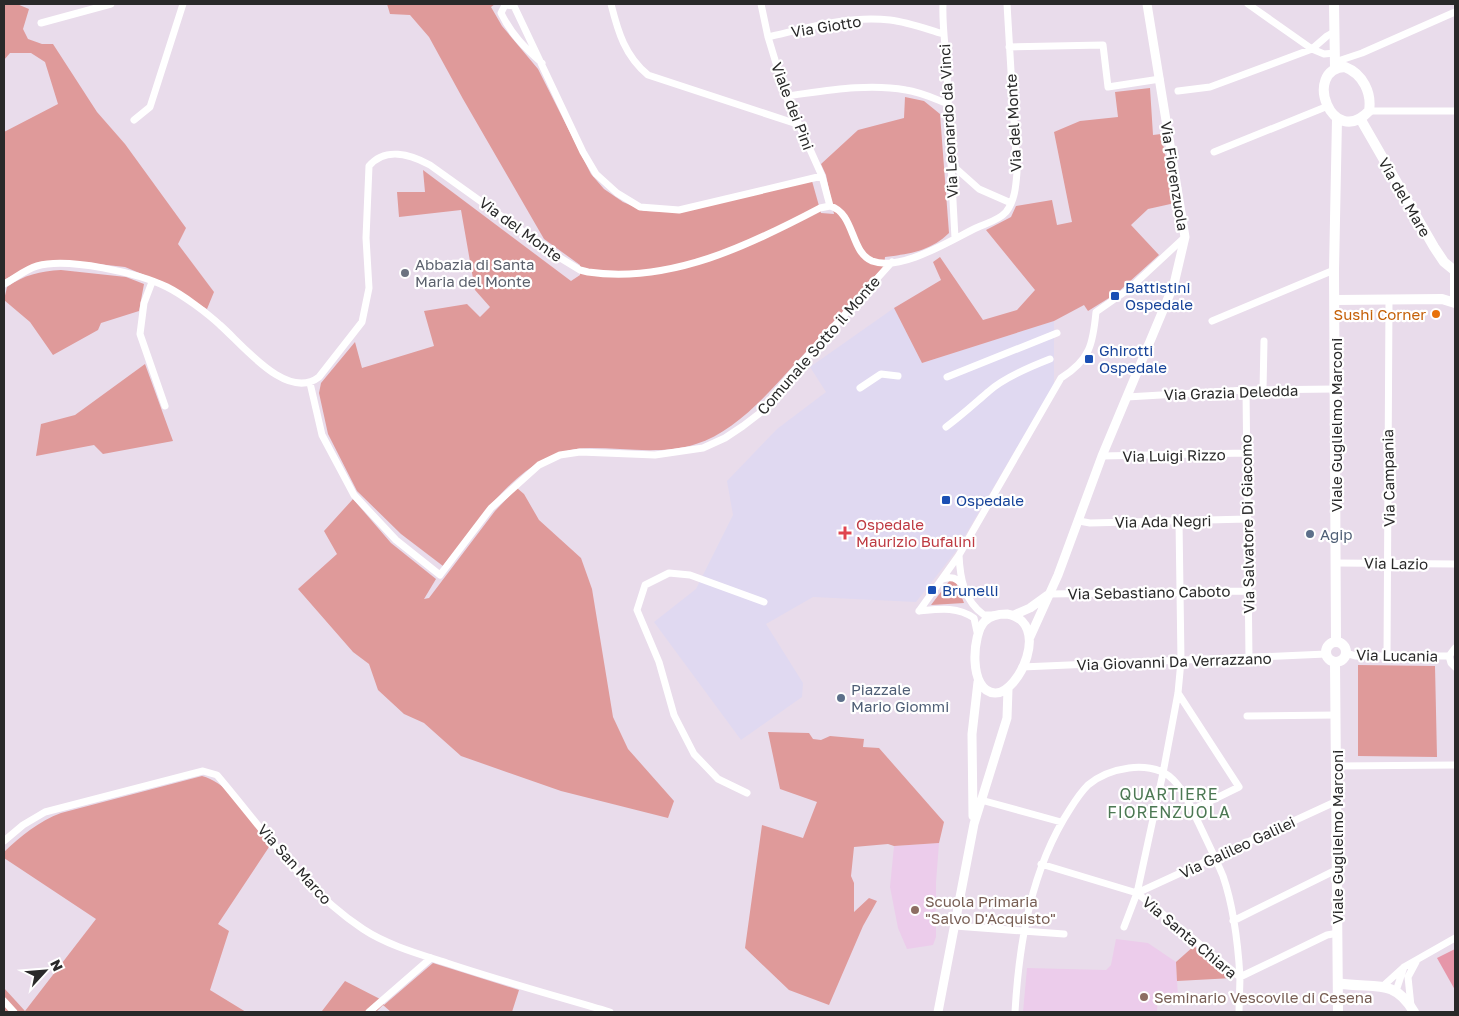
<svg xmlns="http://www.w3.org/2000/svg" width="1459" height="1016" viewBox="0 0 1459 1016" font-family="'Golos Text',sans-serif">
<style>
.education{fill:#eccceb}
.medical{fill:#e0d9f1}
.green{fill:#df9a9a}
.pitch{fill:#e696a9}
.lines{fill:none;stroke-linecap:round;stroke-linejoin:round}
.minor{stroke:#fff;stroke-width:7}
.tertiary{stroke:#fff;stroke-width:9}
.secondary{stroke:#fff;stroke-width:10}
.worship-dot{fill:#6b7280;stroke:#fff;stroke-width:2}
.transit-dot{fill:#1a4fb4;stroke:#fff;stroke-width:2}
.food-dot{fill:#e8710a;stroke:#fff;stroke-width:2}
.health-dot{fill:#e0444e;stroke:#fff;stroke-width:2}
.service-dot{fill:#5c6f8a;stroke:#fff;stroke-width:2}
.education-dot{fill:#8d6e63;stroke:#fff;stroke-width:2}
.labels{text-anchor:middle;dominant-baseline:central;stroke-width:4.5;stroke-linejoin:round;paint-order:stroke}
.street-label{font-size:15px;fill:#292929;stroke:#fff}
.worship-label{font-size:15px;fill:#5b616d;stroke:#fff;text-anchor:start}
.transit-label{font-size:15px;fill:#164399;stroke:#fff;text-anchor:start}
.food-label{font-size:15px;fill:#c56008;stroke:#fff;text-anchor:end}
.health-label{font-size:15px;fill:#be3a42;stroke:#fff;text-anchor:start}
.service-label{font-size:15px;fill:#4e5e75;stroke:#fff;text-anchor:start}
.education-label{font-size:15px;fill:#785e54;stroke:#fff;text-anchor:start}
.neighbourhood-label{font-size:16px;letter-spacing:1px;fill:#4c7853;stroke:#fff}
</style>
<rect width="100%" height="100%" fill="#e9dceb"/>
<path class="education" d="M939,843L936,882V937L933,945L907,949L898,928L890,887L894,846Z
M1116,939L1148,943L1176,962L1178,997L1158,995L1157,1012H1023L1027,968L1106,970L1111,965Z"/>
<path class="medical" d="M894,308L922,363L1054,321V384L956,551L916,602L813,597L766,624L803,683L802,697L741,740L654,622L696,589L733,515L727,481L777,429L826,392L810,367Z"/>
<path class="green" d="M4,4H17L29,9L23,29L28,39L42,44H53L97,112L125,144L186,228L178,244L214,292L207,309L154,279L125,267L62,260L36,263L4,280V132L58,104L45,62L31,53H10L4,60Z
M387,4H495L491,7L502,26L538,69L591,174L604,189L623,202L644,211L680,212L812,181L821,213L834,214L826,175L821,164L858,130L904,118L905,97L924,101L940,114L949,233C931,251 909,254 885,257L884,266C858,295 831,324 805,353C776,384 739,431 696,444C662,455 625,448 591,448C523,447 480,520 443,566L401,534L357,491L328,434L319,393L321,383L355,342L362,368L434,346L424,311L467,304L480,317L490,307L475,290L461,210L399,217L397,192H425L423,170L571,281L580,275V265L544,239L463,99L429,37L410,15L390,14Z
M1150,88L1153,135L1161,134L1175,203L1148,209L1131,225L1159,255L1117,293L1088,311L1084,305L1054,321L922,363L894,308L941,280L933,262L940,257L983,320L1017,310L1035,290L986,230L1011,217L1016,206L1052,200L1057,225L1072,222L1054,132L1080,121L1118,117L1115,92Z
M61,270L126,277L144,284L139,311L101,323L98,330L53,355L30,322L4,300L7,287C24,275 40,271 61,270Z
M145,364L173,441L103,454L94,445L36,456L41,424L75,415Z
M517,488L524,494L539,520L581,558L592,589L613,717L628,749L674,801L668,818L561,791L461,756L424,723L404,714L378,690L369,664L353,652L298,589L337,554L324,531L353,499L391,543L436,579L424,599L429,598L495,511Z
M950,580L956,582L964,603L931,605Z
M1358,665L1435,666L1437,757L1358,756Z
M768,732L809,733L813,739L821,740L830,736L864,739L863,747L879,748L944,822L939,843L894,846L888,844L854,847L851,876L854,883V912L869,898L877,901L863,926L829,1005L789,990L745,948L762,825L803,838L817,802L780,789Z
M202,776C232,784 252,821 271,844L218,924L229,931L210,990L246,1012H4V988L25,1011L96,919L4,858V852C21,836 39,821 61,813Z
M1194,946L1233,978L1177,981L1176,962Z
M433,963L519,990L512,1012H391L383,1005L376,1012H316L322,1011L345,981L380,999L384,1005Z"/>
<path class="pitch" d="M1455,949V990L1437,958Z"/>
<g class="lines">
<path class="minor" d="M611,4C618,32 625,56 648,75L797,124
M761,4L768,37L786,96L822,176L830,206
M943,4C942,27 946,49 947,73C949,128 952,183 955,238
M1248,4L1312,49L1324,54L1335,53
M41,23L111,4
M768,37C807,28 849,15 890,20C908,22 926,29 943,34
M1009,47L1103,45L1108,87L1160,79
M1335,62L1362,53L1455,12
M542,63C525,48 511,34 501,13L505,5L514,6L583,152L596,174L617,193L640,207L679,210L822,176
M1178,91L1210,87L1312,49L1327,36L1334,32
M786,96C825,91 867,83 906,90C920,92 933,98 946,103
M1369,111H1455
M134,120L150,107L183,4
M1214,152L1328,106
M951,164L979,189L1011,203
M152,282L144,303L140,334L165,406
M4,284C14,279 26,269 37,266C68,257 138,273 167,287C183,295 207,313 220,325C242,344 287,402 319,377L362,322L369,288L366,238L369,166C385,147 410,154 430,165L557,256L580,270L588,272C670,284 750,245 820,208L830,206C855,213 850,252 872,261C901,272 951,240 976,228C986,223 998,221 1006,212C1015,201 1016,185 1017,172L1007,4
M1212,321L1334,270
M947,377L1057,333
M310,383L322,435L354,495L396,540L440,575L491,508L539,465L560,455L580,452L655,455L703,448L725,438L743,426L760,413L792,373L892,262
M860,388L881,374L898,376
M1246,390L1249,659
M1263,390L1264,341
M1127,397L1246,390L1335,389
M946,427C961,416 974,404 988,392C1002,379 1032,366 1050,359
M1102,456L1246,453
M1079,521L1090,523L1247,519
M959,555C960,578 964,601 984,615H995
M1337,563L1455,564
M943,579C952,576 956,578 962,584
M1050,594L1248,591
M919,611L959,555L1061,378C1090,360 1093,344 1096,312L1129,289L1185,237
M919,611C939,609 957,606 974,618L977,632
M1455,648L1449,656L1451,663L1455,667
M1345,653L1356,656H1449
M1387,656L1389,300
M1022,667L1326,654
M1178,693L1239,787L1192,810
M1247,716L1336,715
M1337,766L1455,765
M747,793L718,779L694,754L674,715L659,662L637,610L645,585L669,573L690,575L764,602
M981,800L1061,822
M4,841L23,825L45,812L203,771L217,775C262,828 304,890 363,929C387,945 419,954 447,963C501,981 556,996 610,1012
M1041,864L1137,893L1240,977L1239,1012
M1137,893L1337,801
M1233,921L1338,869
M955,926L1064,934
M1124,927L1137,893L1163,773L1178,693L1181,661L1179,521
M1383,986L1404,967L1455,938
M1396,991L1404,967
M4,1001L14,1012
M1411,1006L1408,977L1416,962
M369,1012L431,958
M1015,1012C1019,943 1031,869 1070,809C1075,801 1081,792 1088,785C1100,775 1114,770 1129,768C1142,766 1159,768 1169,776C1184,788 1191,808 1199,824C1207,841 1216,859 1223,876C1234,908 1238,944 1240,977L1327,935L1338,933"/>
<path class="tertiary" d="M1007,614C1052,622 1019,694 995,693C968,692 972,633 985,621C991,615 999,614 1007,614Z
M1014,615L1030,608L1048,595
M1030,637L1058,575L1102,456L1174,284L1185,237L1147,4
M973,816L972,734L978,682
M938,1012L974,824L1007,718L1008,689"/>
<path class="secondary" d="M1334,4L1335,68
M1345,67C1363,74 1372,93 1369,111C1332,150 1302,69 1345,67Z
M1361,120L1434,247L1444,262L1455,271
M1455,270V303
M1336,300L1442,299L1455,303
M1336,642L1334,270L1337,119
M1326 652a10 10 0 1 1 20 0a10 10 0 1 1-20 0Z
M1335,662L1338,1012
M1338,983C1372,990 1393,976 1414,1012"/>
</g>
<circle class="worship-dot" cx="405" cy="273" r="5"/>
<g class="transit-dot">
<rect x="1110" y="291" width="10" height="10" rx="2.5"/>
<rect x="1084" y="354" width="10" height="10" rx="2.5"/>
<rect x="941" y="495" width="10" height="10" rx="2.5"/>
<rect x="927" y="585" width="10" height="10" rx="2.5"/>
</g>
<circle class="food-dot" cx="1436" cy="314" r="5"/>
<path class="health-dot" d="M842.5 525.5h5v5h5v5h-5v5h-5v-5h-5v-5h5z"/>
<g class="service-dot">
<circle cx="1310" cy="534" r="5"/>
<circle cx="841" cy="698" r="5"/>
</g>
<g class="education-dot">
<circle cx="915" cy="910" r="5"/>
<circle cx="1144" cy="997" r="5"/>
</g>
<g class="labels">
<g class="street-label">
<text transform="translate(826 26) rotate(-9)">Via Giotto</text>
<text transform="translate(793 106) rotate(69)">Viale dei Pini</text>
<text transform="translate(948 121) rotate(-93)">Via Leonardo da Vinci</text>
<text transform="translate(1013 123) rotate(-93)">Via del Monte</text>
<text transform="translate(1175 176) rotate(81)">Via Fiorenzuola</text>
<text transform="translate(1405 197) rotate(60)">Via del Mare</text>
<text transform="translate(521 229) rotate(36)">Via del Monte</text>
<text transform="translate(818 345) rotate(-49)">Comunale Sotto il Monte</text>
<text transform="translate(1231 392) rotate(-2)">Via Grazia Deledda</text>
<text transform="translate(1336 425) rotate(-90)">Viale Guglielmo Marconi</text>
<text transform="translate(1174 455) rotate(-1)">Via Luigi Rizzo</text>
<text transform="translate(1388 478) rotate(-91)">Via Campania</text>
<text transform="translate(1163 521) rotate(-1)">Via Ada Negri</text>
<text transform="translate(1247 524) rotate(-91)">Via Salvatore Di Giacomo</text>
<text transform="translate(1396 563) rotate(1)">Via Lazio</text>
<text transform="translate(1149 592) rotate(-1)">Via Sebastiano Caboto</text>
<text transform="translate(1397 655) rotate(1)">Via Lucania</text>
<text transform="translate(1174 661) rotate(-2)">Via Giovanni Da Verrazzano</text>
<text transform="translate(1337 837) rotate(-90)">Viale Guglielmo Marconi</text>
<text transform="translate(1237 847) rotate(-25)">Via Galileo Galilei</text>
<text transform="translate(295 864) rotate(48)">Via San Marco</text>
<text transform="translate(1190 937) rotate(40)">Via Santa Chiara</text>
</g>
<g class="worship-label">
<text x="415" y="264">Abbazia di Santa<tspan x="415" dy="17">Maria del Monte</tspan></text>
</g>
<g class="transit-label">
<text x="1125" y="287">Battistini<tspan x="1125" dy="17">Ospedale</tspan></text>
<text x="1099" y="350">Ghirotti<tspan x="1099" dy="17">Ospedale</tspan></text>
<text x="956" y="500">Ospedale</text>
<text x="942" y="590">Brunelli</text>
</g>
<g class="food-label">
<text x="1426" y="314">Sushi Corner</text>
</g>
<g class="health-label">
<text x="856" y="524">Ospedale<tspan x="856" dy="17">Maurizio Bufalini</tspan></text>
</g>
<g class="service-label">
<text x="1320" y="534">Agip</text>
<text x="851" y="689">Piazzale<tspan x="851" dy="17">Mario Giommi</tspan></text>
</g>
<g class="education-label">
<text x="925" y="901">Scuola Primaria<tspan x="925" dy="17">"Salvo D'Acquisto"</tspan></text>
<text x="1154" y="997">Seminario Vescovile di Cesena</text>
</g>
<g class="neighbourhood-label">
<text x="1169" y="794">QUARTIERE<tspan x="1169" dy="18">FIORENZUOLA</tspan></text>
</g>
</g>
<rect width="1459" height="1016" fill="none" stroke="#292929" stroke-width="10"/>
<g transform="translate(45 971) rotate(64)" stroke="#ffffff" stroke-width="4" paint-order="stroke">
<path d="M0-4L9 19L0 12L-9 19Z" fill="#292929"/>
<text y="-8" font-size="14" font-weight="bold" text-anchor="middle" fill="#292929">N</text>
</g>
</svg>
